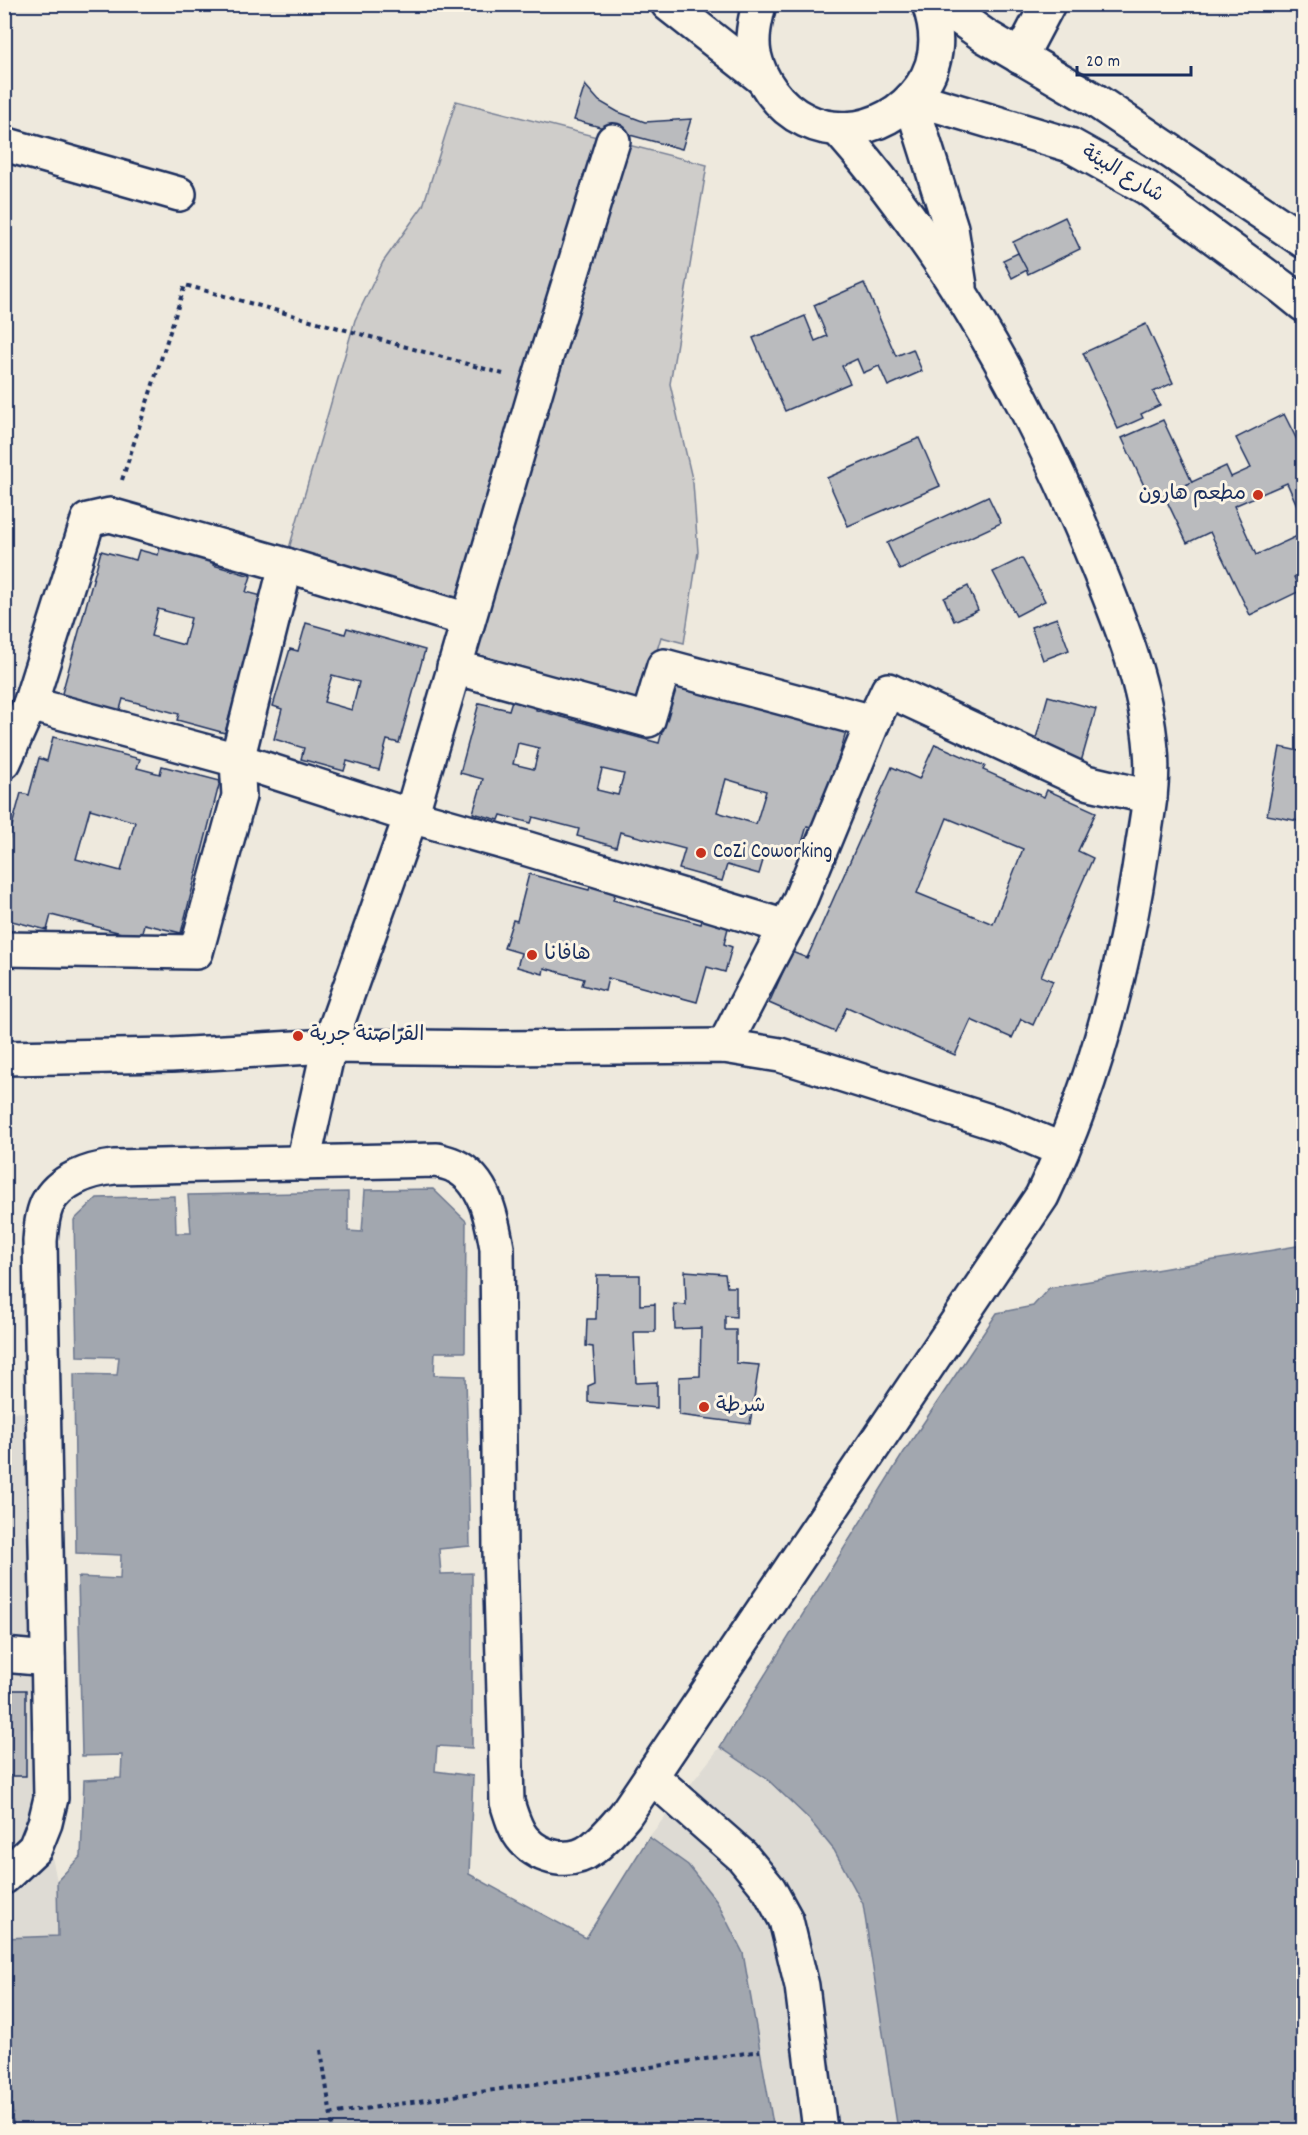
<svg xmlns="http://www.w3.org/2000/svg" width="1308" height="2135" viewBox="0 0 1308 2135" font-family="Dekko,'Playpen Sans Arabic',sans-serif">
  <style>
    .built { fill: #dedbd4 }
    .green { fill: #cfcdca; stroke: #757e94; stroke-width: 1.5 }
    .water { fill: #a2a7af; stroke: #6c778f; stroke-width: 1.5 }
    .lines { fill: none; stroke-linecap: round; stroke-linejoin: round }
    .ferry { stroke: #445376; stroke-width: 1.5; stroke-dasharray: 8 6; stroke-linecap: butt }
    .building { fill: #babbbe; stroke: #1b2f5e; stroke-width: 1.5; fill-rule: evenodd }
    .minor-casing { stroke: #1b2f5e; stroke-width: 38 }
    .major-casing { stroke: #1b2f5e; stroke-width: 38 }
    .path { stroke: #1b2f5e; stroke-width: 4; stroke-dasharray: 4.5 4.5; stroke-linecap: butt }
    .minor { stroke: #fcf5e5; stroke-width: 33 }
    .major { stroke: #fcf5e5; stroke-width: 33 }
    .poi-dot { fill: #c8321e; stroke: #fcf5e5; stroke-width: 2 }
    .labels { text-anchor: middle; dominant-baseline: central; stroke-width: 6; stroke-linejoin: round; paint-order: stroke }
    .street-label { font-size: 21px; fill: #1b2f5e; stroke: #fcf5e5 }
    .poi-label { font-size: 21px; fill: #1b2f5e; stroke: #fcf5e5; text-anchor: start }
  </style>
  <rect width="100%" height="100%" fill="#eee9dd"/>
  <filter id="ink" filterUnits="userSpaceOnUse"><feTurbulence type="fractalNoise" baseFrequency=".0167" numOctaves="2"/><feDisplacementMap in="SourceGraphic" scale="12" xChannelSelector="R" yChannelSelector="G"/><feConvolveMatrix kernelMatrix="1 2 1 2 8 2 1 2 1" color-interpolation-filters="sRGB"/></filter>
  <g filter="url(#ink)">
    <g class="built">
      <polygon points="5,1412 43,1413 45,1823 57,1881 58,1937 5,1938"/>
      <polygon points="720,1747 767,1779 808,1818 834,1850 863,1904 898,2130 774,2130 743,1953 717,1902 688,1865 649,1837"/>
    </g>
    <polygon class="green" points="456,101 707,165 670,384 693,483 698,552 684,643 661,637 640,707 466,657 480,603 288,552 355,320 383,262 423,206"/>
    <g class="water">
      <polygon points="433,1189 466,1221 465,1352 435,1352 434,1375 466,1376 470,1546 439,1549 441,1574 472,1573 472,1748 437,1746 435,1771 473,1776 469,1874 586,1938 649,1837 688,1865 717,1902 743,1953 774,2130 5,2130 5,1938 58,1936 57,1881 81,1856 84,1780 121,1778 122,1755 82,1756 78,1577 120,1579 121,1555 76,1553 74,1374 117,1375 119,1357 77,1356 74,1220 97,1198 175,1196 176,1233 191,1233 188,1195 348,1192 348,1231 362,1232 365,1190"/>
      <polygon points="1303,1245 1303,2130 898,2130 863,1904 834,1850 808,1818 767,1779 720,1747 904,1452 997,1313 1033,1306 1049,1288"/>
    </g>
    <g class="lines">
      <polyline class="ferry" points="4,2009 14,2130"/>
    </g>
    <g class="building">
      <polygon points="585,85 599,101 618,112 645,122 691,119 682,149 574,120"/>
      <polygon points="1065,217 1080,249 1028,274 1013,242"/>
      <polygon points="1018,253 1027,270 1012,278 1003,260"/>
      <polygon points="864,283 896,356 913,349 922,371 888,386 879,366 863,373 857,359 842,366 850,383 785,411 753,338 805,316 815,341 827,336 814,305"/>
      <polygon points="1146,324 1173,383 1153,392 1160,405 1141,414 1143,418 1118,429 1083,353"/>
      <polygon points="1284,414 1304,454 1304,521 1287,483 1234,506 1256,555 1304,533 1304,572 1294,577 1300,591 1250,615 1210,532 1187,543 1164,495 1226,466 1231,477 1251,468 1236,438"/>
      <polygon points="1163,420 1192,482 1151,501 1122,438"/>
      <polygon points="919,438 940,486 848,526 827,478"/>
      <polygon points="988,496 1001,523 900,570 887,543"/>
      <path d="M 160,547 L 214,561 L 213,565 L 251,576 L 246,592 L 262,596 L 225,733 L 177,720 L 179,714 L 123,699 L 119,713 L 61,697 L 101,551 L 136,560 L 139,550 L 158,555 ZM 158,609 L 191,618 L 184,645 L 151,636 Z"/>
      <polygon points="1022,558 1045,601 1016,616 993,572"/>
      <polygon points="968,586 978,610 954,621 944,598"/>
      <polygon points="1057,618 1069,650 1043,660 1031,627"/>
      <path d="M 306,623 L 345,634 L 347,628 L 425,650 L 399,743 L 387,740 L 379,770 L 347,761 L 344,771 L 301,759 L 304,748 L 274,739 L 282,709 L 273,706 L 290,649 L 298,651 ZM 332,675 L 359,682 L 352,710 L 324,702 Z"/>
      <path d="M 675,685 L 846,732 L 819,829 L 807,826 L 798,856 L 767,847 L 759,874 L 727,865 L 722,881 L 679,869 L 685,849 L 620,832 L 616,847 L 577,836 L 579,829 L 533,817 L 531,823 L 501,815 L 499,820 L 473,813 L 483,779 L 460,773 L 479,703 L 509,710 L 513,697 L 537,703 L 536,710 L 659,743 ZM 518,743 L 539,748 L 534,769 L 513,764 ZM 602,769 L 624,774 L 618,795 L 597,790 ZM 726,779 L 766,791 L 756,824 L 717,812 Z"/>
      <polygon points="1048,696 1096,709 1081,762 1033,749"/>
      <path d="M 53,737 L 140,759 L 137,768 L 160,774 L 162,766 L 220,781 L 181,933 L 144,924 L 141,938 L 51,915 L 47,930 L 4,919 L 4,855 L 21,793 L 29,795 L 39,758 L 47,761 ZM 90,809 L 135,822 L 121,871 L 76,859 Z"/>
      <path d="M 935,744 L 985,766 L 983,770 L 1044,797 L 1047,790 L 1096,812 L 1078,851 L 1093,858 L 1041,976 L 1053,981 L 1033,1025 L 1021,1019 L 1012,1038 L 971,1020 L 955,1055 L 847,1007 L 835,1032 L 769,1003 L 792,952 L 807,958 L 892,767 L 919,779 ZM 947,818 L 1023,849 L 993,924 L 917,893 Z"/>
      <polygon points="1280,747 1304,752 1304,822 1267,815"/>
      <polygon points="529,874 589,890 591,884 616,890 613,900 701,924 703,917 729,924 724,944 732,947 725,972 707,967 697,1002 608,978 605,991 582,985 584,979 544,968 543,974 517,967 521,953 504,948 513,920 517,921"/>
      <polygon points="685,1271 725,1274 727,1287 736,1287 736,1317 725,1316 725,1330 736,1330 736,1363 759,1365 750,1424 679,1415 679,1377 700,1376 701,1328 675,1329 674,1304 686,1305"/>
      <polygon points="597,1275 640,1275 640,1305 655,1304 655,1332 634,1332 636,1383 657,1382 657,1408 588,1402 588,1386 595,1383 593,1347 586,1346 587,1319 596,1319"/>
      <polygon points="4,1476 6,1476 7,1531 4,1531"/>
      <polygon points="4,1551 8,1551 9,1607 4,1607"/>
      <rect x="4" y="1690" width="22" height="86"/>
    </g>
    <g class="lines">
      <defs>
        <g id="minor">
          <polyline points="1020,57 1048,4"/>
          <polyline points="911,101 951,228 960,286"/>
          <polyline points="4,144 179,194"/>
          <polyline points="454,667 648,720 664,666 873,722"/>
          <polyline points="30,704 237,760 411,816 528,849 786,927"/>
          <polyline points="4,762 30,704 88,520 110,515 286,565 468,620"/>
          <polyline points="4,949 196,952 239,796 237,760 286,565"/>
          <polyline points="724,1046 799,902 873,722 888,690 1086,782 1150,797"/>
          <polyline points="4,1058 171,1055 329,1046 498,1048 724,1046 780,1055 1005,1126 1062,1150"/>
          <polyline points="303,1163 329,1046 411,816 538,383 613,141"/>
          <polyline points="4,1655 48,1659"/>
          <polyline points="651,1776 742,1856 769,1889 786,1920 802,1986 820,2130"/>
          <path d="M 4,1877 L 35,1848 L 45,1823 L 51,1798 L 40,1241 C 41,1229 42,1215 47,1204 C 59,1180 89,1170 114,1167 L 437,1160 C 443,1162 450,1163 455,1166 C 485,1180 492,1219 497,1248 L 500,1551 L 507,1802 C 511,1815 515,1830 524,1840 C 541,1859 571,1865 592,1849 C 604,1840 615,1827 625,1815 L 1042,1196 C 1094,1087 1126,962 1143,843 C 1148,812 1154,780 1151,750 C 1146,685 1121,624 1097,565 C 1034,408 951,256 838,129"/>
        </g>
        <g id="major">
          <polyline points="668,4 762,78"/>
          <path d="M 759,4 C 755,21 751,37 754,54 C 757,68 763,80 771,91 C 810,145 884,139 921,87 C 939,62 939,32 929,4"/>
          <polyline points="940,4 985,36 1096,101 1304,241"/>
          <polyline points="913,98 1070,145 1147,188 1283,288 1304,305"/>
        </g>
      </defs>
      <use href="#minor" class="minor-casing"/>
      <use href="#major" class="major-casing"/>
      <g class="path">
        <polyline points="122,480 185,285 503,374"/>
        <polyline points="321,2050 333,2130"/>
        <polyline points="330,2114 760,2051"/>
      </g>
      <use href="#minor" class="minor"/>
      <use href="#major" class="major"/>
    </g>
  </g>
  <g class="poi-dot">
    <circle cx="1258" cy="495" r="6"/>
    <circle cx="701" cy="853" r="6"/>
    <circle cx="532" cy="955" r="6"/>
    <circle cx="298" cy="1036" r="6"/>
    <circle cx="704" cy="1407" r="6"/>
  </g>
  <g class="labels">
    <g class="street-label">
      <text transform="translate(1122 175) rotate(31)">شارع البيئة</text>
    </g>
    <g class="poi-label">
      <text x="1246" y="495" text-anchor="end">مطعم هارون</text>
      <text x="713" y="853">CoZi Coworking</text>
      <text x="544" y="955">هافانا</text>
      <text x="310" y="1036">القراصنة جربة</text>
      <text x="716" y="1407">شرطة</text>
    </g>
  </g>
  <rect width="1308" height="2135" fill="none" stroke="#fcf5e5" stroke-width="24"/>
  <rect x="12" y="12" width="1284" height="2111" fill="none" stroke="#1b2f5e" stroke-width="2" filter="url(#ink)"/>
  <path d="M1077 66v9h114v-9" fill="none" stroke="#1b2f5e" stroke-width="3"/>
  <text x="1086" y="66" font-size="18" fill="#1b2f5e" stroke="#fcf5e5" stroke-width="4.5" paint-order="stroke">20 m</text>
</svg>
